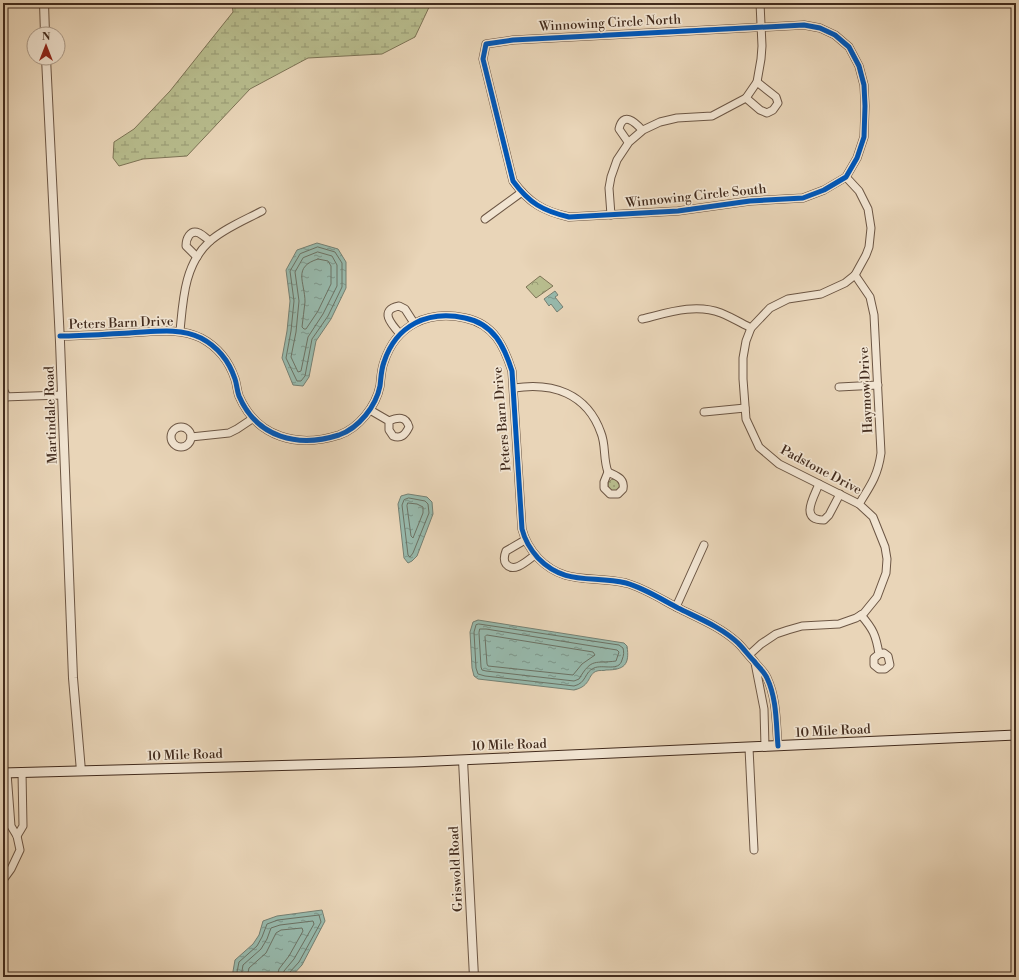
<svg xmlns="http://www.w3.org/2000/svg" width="1019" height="980" viewBox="0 0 1019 980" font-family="'Libre Bodoni',serif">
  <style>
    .grass { fill: url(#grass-dots); stroke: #7d7456 }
    .wetland { fill: url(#wetland-marsh); stroke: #7d7456 }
    .park { fill: url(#park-crowns); stroke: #7d7456 }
    .water { fill: url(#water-ripples); stroke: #758073 }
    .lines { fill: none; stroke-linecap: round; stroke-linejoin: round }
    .shore { stroke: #6c7264; stroke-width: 1 }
    .minor-casing { stroke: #6c5644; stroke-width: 9 }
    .tertiary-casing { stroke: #6c5644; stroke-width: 10 }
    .secondary-casing { stroke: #422b1d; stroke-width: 11 }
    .minor { stroke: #f1e4d1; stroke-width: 7 }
    .tertiary { stroke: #f1e4d1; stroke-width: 8 }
    .secondary { stroke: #f1e4d1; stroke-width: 9 }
    .cycleway-casing { stroke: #f1e4d1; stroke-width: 8 }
    .cycleway { stroke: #0057b8; stroke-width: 5 }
    .labels { text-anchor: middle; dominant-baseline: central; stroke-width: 3.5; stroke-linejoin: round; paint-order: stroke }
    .street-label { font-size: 13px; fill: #422b1d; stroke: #f1e4d1 }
  </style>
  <defs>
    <pattern id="grass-dots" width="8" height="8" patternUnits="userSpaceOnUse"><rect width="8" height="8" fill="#b8bd8e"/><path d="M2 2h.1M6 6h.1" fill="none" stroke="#979a73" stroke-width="1.8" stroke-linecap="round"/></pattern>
    <pattern id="wetland-marsh" width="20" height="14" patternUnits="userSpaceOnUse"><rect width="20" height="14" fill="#b8bd8e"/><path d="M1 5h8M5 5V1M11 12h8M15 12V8" fill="none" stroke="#979a73"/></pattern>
    <pattern id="park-crowns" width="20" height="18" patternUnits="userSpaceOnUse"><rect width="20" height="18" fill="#b8bd8e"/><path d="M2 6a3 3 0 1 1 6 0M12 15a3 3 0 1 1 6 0" fill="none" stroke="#979a73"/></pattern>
    <pattern id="water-ripples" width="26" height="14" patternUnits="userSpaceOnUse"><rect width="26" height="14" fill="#97b9ac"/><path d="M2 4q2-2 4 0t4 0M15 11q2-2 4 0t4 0" fill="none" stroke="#7d978b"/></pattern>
  </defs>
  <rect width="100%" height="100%" fill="#e9d5b8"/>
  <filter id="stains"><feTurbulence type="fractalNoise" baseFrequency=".005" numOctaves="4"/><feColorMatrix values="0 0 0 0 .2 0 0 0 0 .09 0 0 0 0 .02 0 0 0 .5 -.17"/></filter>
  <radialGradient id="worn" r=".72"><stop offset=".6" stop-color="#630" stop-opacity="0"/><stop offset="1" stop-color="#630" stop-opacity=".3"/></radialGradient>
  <circle class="grass" cx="614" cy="485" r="6"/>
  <polygon class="wetland" points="232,3 431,3 415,37 382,54 308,58 250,89 187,156 143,159 119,166 113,158 114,142 134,129 170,91 233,12"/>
  <polygon class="park" points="540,276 553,286 536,298 526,287"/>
  <g class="water">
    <polygon points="317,243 338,249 346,262 346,288 331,319 316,341 309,377 303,386 293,385 282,358 287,331 290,301 286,270 297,250"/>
    <polygon points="555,291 558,295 555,297 563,307 557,312 551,304 549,306 544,299"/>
    <polygon points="408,494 427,497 432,502 433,514 417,556 412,561 408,563 404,558 398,504 401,496"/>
    <path d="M 478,620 L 624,643 L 627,646 C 630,665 624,670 606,670 C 604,671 599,670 597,671 C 587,674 592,686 574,690 L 478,679 L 474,676 L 472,668 L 470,632 L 473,622 Z"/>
    <polygon points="322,910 325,921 302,965 291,977 232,977 235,960 253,944 259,935 263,921 277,916"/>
  </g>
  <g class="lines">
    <g class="shore">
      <polygon points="318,247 335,252 342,263 342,287 328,316 312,339 305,376 301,381 297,381 286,358 291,331 294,301 290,271 300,254"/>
      <polygon points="318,252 332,256 337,265 337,286 323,314 308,337 301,371 298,372 291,357 296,332 299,301 295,272 303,258"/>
      <path d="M 318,259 L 328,261 L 331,266 L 331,284 L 318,311 L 306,329 L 304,329 L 302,327 C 303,319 304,310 305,302 C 305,282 292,267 318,259 Z"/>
      <polygon points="409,498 425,501 428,504 429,513 413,553 410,557 408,555 402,505 404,500"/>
      <polygon points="408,503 417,504 423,507 423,513 413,538 411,536 407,506"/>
      <path d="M 479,624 L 619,645 L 623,648 C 624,652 624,655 622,660 C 619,672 603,664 594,668 C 584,672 587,683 574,686 L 485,676 L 478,674 L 476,668 L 474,632 L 476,625 Z"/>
      <path d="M 480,629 L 486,629 L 617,650 L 619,652 L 616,661 C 595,664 592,657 579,679 L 574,681 L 486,671 L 482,670 L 481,667 L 479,633 Z"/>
      <polygon points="487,635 593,652 595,655 582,664 573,675 488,666 487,664 485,637"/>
      <polyline points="236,977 239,962 257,946 262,937 267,924 278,920 319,915 321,922 299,962 289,973 288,977"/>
      <polyline points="241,977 243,965 261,949 267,939 271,928 280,925 313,921 314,924 294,959 284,971 283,977"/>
      <polyline points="247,977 249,968 266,953 276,933 281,930 302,928 303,931 289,956 279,969 277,977"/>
    </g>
    <defs>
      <g id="minor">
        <path d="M 804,25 L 820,28 L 835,35 L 849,47 L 859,66 L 864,85 L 865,106 L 864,137 L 857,158 L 846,177 L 824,190 L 803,198 L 750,201 L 678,211 L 569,217 C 543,211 529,203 513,181 L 483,59 L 486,44 L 513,40 Z"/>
        <polyline points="746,98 760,110 767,113 773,110 778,103 776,97 757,82"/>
        <path d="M 628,142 L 619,129 C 623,111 635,122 642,130"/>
        <polyline points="611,215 609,188 611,177 617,160 629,142 643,130 660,122 677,118 712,116 746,98 757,82 761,59 762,46 760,3"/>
        <polyline points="485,219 522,192"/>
        <path d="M 197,257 L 186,246 C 186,239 190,229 199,233 C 203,235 207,239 210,241"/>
        <path d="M 855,275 L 870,297 L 874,315 L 881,453 C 878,475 871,485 859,504"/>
        <path d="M 642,319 C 667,313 695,303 721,313 C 731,317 741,323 751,328"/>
        <path d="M 180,331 C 183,301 184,265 209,242 C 223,229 245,220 262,211"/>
        <path d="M 400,334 C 392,325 378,310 399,306 L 405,309 L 414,323"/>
        <path d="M 60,336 C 83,336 106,334 129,333 C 153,332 179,327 201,338 C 218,347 229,361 235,379 C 237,385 237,391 239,396 C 257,438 298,448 339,435 C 359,428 376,406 380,386 C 381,378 381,370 384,362 C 396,325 428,310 465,318 C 494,324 504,346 512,371 L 522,529 C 525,541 530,549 538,558 C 565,586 592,575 626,583 C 644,588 661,599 678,608 C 698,618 721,627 738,643 C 744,649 748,655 754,661 C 758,667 764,671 767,678 C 777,699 776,724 778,746"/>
        <polyline points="839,387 878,385"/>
        <path d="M 514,388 C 552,382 587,393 601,433 C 606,445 603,459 608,472"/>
        <polyline points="3,389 7,397"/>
        <polyline points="3,397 62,395"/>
        <path d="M 370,410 L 389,421 C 398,417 406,416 409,427 C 405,435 401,439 393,436 L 389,430 L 389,421"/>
        <polyline points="704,412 745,408"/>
        <circle cx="181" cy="437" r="10"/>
        <polyline points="191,437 229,433 237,429 252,419"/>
        <path d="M 608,472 C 616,476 625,478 623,489 L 618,494 L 610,494 L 604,488 L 604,482 Z"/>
        <path d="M 819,484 C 814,497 799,520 824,520 L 829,515 L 840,494"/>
        <path d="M 525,540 L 506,551 C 504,556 503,560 506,564 C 514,574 528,560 535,555"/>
        <polyline points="676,607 704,545"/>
        <path d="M 861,615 C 873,629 876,635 879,654 L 874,658 L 874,665 L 879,669 L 885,669 L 890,665 L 888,656 L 884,653 L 879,654"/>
        <polyline points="749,655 761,644 776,634 788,630 802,626 839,624 856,618 864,613 877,597 886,573 887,559 885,547 873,517 859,504 779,464 759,447 746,419 743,379 743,358 746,341 751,328 770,308 788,299 821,294 845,283 855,275 866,255 869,247 871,228 868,209 859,191 846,177"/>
        <polyline points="755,663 764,709 765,747"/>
        <polyline points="749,748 754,850"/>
        <polyline points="17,836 23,826 22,772"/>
        <polyline points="3,880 11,869 20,850 17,836 11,826 7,773"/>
      </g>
      <g id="tertiary">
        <polyline points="44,3 45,34"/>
        <polyline points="46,58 60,342 73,678 81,771"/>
        <polyline points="463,760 474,977"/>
      </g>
      <polyline id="secondary" points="3,773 413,762 1016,735"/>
    </defs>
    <use href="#minor" class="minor-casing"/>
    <use href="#tertiary" class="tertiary-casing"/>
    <use href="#secondary" class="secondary-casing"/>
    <use href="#minor" class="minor"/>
    <use href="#tertiary" class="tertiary"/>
    <use href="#secondary" class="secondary"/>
    <defs>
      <g id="cycleway">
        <path d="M 804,25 L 820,28 L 835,35 L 849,47 L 859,66 L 864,85 L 865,106 L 864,137 L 857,158 L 846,177 L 824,190 L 803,198 L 750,201 L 678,211 L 569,217 C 543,211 529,203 513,181 L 483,59 L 486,44 L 513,40 Z"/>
        <path d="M 60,336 C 83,336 106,334 129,333 C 153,332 179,327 201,338 C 218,347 229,361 235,379 C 237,385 237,391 239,396 C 257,438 298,448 339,435 C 359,428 376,406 380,386 C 381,378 381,370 384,362 C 396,325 428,310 465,318 C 494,324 504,346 512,371 L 522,529 C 525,541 530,549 538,558 C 565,586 592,575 626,583 C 644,588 661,599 678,608 C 698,618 721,627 738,643 C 744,649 748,655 754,661 C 758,667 764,671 767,678 C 777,699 776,724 778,746"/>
      </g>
    </defs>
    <use href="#cycleway" class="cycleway-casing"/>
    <use href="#cycleway" class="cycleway"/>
  </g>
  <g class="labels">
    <g class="street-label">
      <text transform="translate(610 23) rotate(-3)">Winnowing Circle North</text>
      <text transform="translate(696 196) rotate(-6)">Winnowing Circle South</text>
      <text transform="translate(121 323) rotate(-2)">Peters Barn Drive</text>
      <text transform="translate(866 390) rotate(-93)">Haymow Drive</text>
      <text transform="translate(51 415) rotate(-92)">Martindale Road</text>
      <text transform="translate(502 419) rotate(-95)">Peters Barn Drive</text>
      <text transform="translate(821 470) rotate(28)">Padstone Drive</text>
      <text transform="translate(833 731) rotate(-3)">10 Mile Road</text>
      <text transform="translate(509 745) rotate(-2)">10 Mile Road</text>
      <text transform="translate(185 755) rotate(-2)">10 Mile Road</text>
      <text transform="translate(456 869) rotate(-93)">Griswold Road</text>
    </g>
  </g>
  <rect width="1019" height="980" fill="none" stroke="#e9d5b8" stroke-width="16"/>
  <rect x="4" y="4" width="1011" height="972" fill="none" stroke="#422b1d" stroke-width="2"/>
  <rect x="8" y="8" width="1003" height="964" fill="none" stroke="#422b1d"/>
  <g transform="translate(46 46)"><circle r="19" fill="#f1e4d1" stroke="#ab9a89"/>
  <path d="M0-3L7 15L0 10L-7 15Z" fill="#8f2418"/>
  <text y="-6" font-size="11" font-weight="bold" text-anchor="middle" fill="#422b1d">N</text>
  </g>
  <rect width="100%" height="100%" filter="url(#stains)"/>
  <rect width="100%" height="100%" fill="url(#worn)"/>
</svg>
